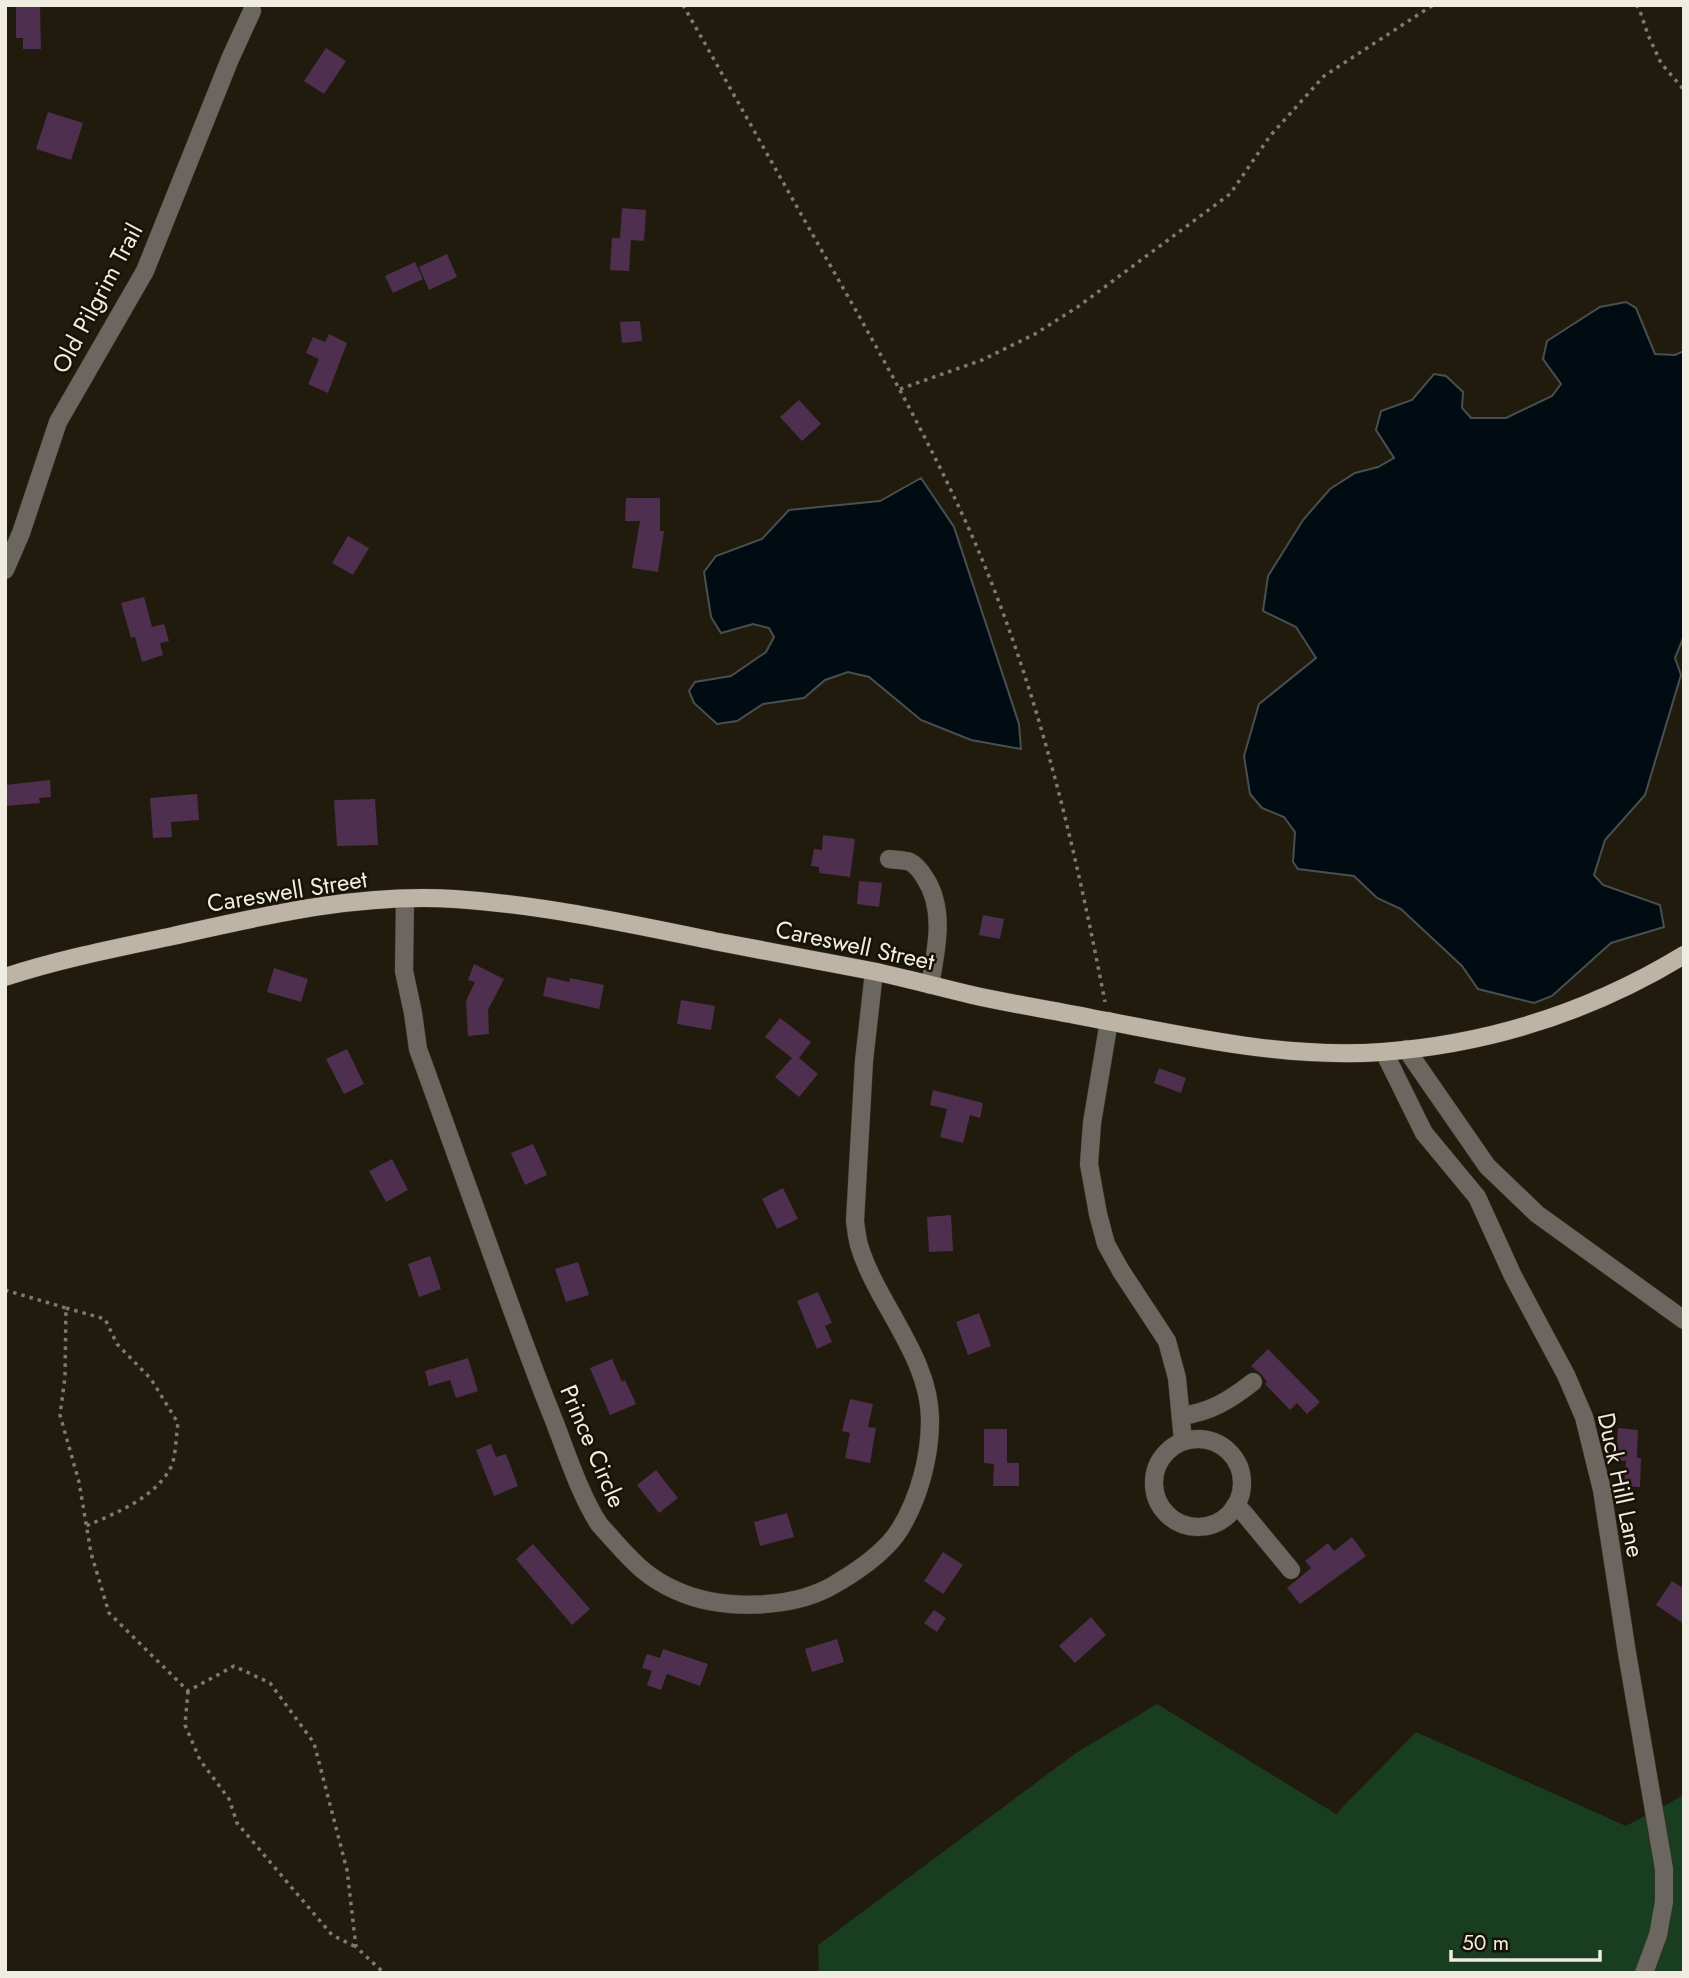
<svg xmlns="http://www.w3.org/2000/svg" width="1689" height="1978" viewBox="0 0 1689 1978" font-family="Jost,sans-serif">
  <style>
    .green { fill: #193d1f }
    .water { fill: #000c12; stroke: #484f50; stroke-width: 2 }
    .building { fill: #4e2f4f }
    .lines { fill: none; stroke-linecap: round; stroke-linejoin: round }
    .minor-casing { stroke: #3e382b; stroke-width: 19 }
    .major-casing { stroke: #3e382b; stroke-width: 19 }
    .path { stroke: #7e7a6d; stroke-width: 3.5; stroke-dasharray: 3.5 5; stroke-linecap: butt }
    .minor { stroke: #6b6760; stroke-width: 18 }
    .major { stroke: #bdb4a5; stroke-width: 18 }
    .labels { text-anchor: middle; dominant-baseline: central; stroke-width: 5; stroke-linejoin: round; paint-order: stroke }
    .street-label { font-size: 24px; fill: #efece2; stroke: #181205 }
  </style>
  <rect width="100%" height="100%" fill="#211b0d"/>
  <polygon class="green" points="1157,1704 1336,1814 1416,1732 1626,1826 1684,1795 1684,1973 819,1973 818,1945 1076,1753"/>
  <g class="water">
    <polygon points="1626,302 1636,308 1655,354 1675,355 1684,351 1684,636 1675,658 1681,675 1645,795 1605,840 1594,875 1603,885 1660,905 1664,927 1611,943 1552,996 1534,1003 1478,989 1462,966 1401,909 1377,898 1354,876 1298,869 1293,862 1295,832 1284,817 1262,808 1250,794 1244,756 1259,704 1316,658 1296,627 1263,611 1268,576 1303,520 1330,489 1355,473 1378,467 1394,458 1376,430 1381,411 1412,400 1434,374 1446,376 1463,392 1462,408 1471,418 1506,418 1552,396 1561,384 1543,359 1547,341 1600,307"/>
    <polygon points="921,478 954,527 1019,724 1021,749 971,740 921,720 869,677 848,672 825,680 804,698 763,704 737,721 717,724 694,703 689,691 695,682 731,676 766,652 774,637 769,628 753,624 721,633 711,617 704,572 716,556 762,539 789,510 880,501"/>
  </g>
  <g class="building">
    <polygon points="16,5 40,5 41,49 23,49 23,38 16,38"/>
    <polygon points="326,48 346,61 324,94 304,81"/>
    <polygon points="48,112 83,123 71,160 36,149"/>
    <polygon points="622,208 646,210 644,241 631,240 629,271 610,270 612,238 620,238"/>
    <polygon points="447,254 457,277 429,290 419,267"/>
    <polygon points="415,262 423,279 393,293 385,276"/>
    <polygon points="640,321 642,341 622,343 620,322"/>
    <polygon points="329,334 347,343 328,393 308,384 319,359 306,353 313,337 325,342"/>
    <polygon points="799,400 821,424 802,441 780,417"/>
    <polygon points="626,498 660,498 660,531 664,531 658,572 632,568 640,521 625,521"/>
    <polygon points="348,536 369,548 353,575 332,563"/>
    <polygon points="144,597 152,627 164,624 169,641 160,643 163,655 142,662 135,637 131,638 121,603"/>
    <polygon points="50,780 51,797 39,798 40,803 6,806 5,785"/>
    <polygon points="197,794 199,820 171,822 172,837 153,838 150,798"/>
    <polygon points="375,799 378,845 337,846 334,800"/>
    <polygon points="823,835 855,839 850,877 819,873 819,867 811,866 814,849 822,850"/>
    <polygon points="859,881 882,883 879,907 857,904"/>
    <polygon points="983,915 1004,919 1000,939 979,935"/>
    <polygon points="474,964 504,979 488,1010 489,1034 468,1036 466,1001 475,982 468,980"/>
    <polygon points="274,968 308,979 301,1002 267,992"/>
    <polygon points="547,977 569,982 570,978 604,985 599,1009 543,996"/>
    <polygon points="681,1000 715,1006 711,1030 677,1024"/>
    <polygon points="780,1018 811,1042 799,1058 818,1074 799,1097 775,1077 792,1058 765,1037"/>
    <polygon points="347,1049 364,1084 344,1094 326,1059"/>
    <polygon points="1159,1068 1186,1078 1181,1093 1154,1083"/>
    <polygon points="933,1090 983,1103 980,1118 970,1115 963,1143 940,1137 947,1109 930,1105"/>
    <polygon points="533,1144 547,1175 525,1185 511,1153"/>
    <polygon points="392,1159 408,1190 386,1202 369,1171"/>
    <polygon points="783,1188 798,1219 777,1229 762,1199"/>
    <polygon points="951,1215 953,1251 929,1252 927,1217"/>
    <polygon points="430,1256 441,1289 419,1297 408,1264"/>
    <polygon points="578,1262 589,1295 566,1302 555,1269"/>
    <polygon points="818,1292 832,1323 825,1326 832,1342 817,1349 797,1301"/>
    <polygon points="979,1313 991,1346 968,1355 956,1322"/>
    <polygon points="1268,1349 1320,1402 1307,1414 1297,1403 1290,1410 1265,1384 1267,1382 1262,1375 1251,1366"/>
    <polygon points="468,1358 478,1391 456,1398 450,1380 429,1386 425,1371"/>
    <polygon points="612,1359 622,1382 625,1380 636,1404 610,1415 590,1368"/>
    <polygon points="850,1399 873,1404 868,1427 876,1428 870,1463 845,1458 850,1433 842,1431"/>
    <polygon points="1618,1428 1638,1430 1637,1458 1641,1458 1640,1487 1624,1486 1626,1461 1616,1460"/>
    <polygon points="984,1429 1007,1429 1007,1463 1019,1463 1019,1486 993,1486 994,1464 984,1463"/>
    <polygon points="491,1444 496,1457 506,1454 518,1486 494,1496 476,1450"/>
    <polygon points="656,1470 678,1498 659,1513 637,1485"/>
    <polygon points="787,1513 794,1537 760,1546 754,1522"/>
    <polygon points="1352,1537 1366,1556 1300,1604 1287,1588 1311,1568 1305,1561 1328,1543 1334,1551"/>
    <polygon points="533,1544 590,1609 572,1625 516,1559"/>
    <polygon points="943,1552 963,1565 943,1594 924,1581"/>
    <polygon points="1672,1581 1684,1589 1684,1624 1656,1605"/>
    <polygon points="934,1610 946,1618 937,1632 924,1623"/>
    <polygon points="1091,1617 1106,1635 1075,1663 1059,1646"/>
    <polygon points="837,1639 844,1662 812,1672 805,1649"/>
    <polygon points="663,1649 708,1664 700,1686 667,1674 661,1690 647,1685 652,1671 642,1668 647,1654 660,1658"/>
  </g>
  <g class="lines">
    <defs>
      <g id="minor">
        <polyline points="5,570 21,533 58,422 145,271 230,59 252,11"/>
        <path d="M 889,859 C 895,860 904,860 910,862 C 916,865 922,873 925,878 C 946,910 936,951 930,985"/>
        <path d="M 405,899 L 404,971 L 413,1013 L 418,1049 C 440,1111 463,1173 485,1235 C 505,1291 525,1347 547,1403 C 563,1441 577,1490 599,1524 C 604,1530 610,1536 615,1542 C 634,1563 648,1578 675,1590 C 720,1611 794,1610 837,1583 C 859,1570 886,1552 900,1529 C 919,1498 930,1457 930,1421 C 931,1358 876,1303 859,1245 C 857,1237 856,1229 855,1221 L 864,1061 L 874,972"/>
        <polyline points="1109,1021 1092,1123 1089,1164 1098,1214 1106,1244 1121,1271 1167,1341 1177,1378 1183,1441"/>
        <polyline points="1406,1049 1487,1166 1537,1214 1684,1320"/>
        <polyline points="1384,1052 1424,1133 1477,1197 1513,1276 1566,1375 1584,1417 1602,1490 1627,1653 1664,1869 1664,1902 1658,1935 1644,1973"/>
        <path d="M 1181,1416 C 1211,1412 1230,1400 1253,1382"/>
        <circle cx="1198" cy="1483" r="44"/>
        <polyline points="1235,1506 1243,1512 1291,1570"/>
      </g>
      <path id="major" d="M 5,977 C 60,959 117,948 173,936 C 266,915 359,893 455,899 C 544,905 631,924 719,942 C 770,952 821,961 872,971 C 905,978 939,987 972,995 C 1012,1004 1052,1010 1091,1018 C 1187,1036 1284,1059 1382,1052 C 1489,1044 1592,1011 1684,955"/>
    </defs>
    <use href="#minor" class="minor-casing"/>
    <use href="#major" class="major-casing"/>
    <g class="path">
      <path d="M 683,5 C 731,89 778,174 826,258 C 877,347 927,436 969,529 C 1036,680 1074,841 1105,1002"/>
      <polyline points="1636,5 1639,8 1648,35 1661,63 1684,90"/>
      <polyline points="900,389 982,360 1035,334 1079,306 1230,194 1270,136 1324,76 1433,5"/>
      <polyline points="5,1290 66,1308 65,1377 60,1415 79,1482 91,1553 109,1613 188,1691 234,1666 270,1683 314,1743 347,1870 356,1947 384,1973"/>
      <path d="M 66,1308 L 105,1319 L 117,1344 L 151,1379 L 178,1423 C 176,1435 176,1457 171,1467 C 155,1498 116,1513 86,1526"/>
      <polyline points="188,1691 185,1725 200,1760 229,1799 237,1823 332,1935 356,1947"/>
    </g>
    <use href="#minor" class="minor"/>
    <use href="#major" class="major"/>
  </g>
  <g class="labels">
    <g class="street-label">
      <text transform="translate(97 298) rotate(-62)">Old Pilgrim Trail</text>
      <text transform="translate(287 891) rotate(-9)">Careswell Street</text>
      <text transform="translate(855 945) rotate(12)">Careswell Street</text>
      <text transform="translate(593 1446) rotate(67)">Prince Circle</text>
      <text transform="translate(1621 1485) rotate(78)">Duck Hill Lane</text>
    </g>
  </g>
  <rect width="1689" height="1978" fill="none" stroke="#efece2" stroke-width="14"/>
  <path d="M1451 1950v10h149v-10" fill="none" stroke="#efece2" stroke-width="3.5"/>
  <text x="1462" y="1950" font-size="21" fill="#efece2" stroke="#181205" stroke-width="5" paint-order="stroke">50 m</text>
</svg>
